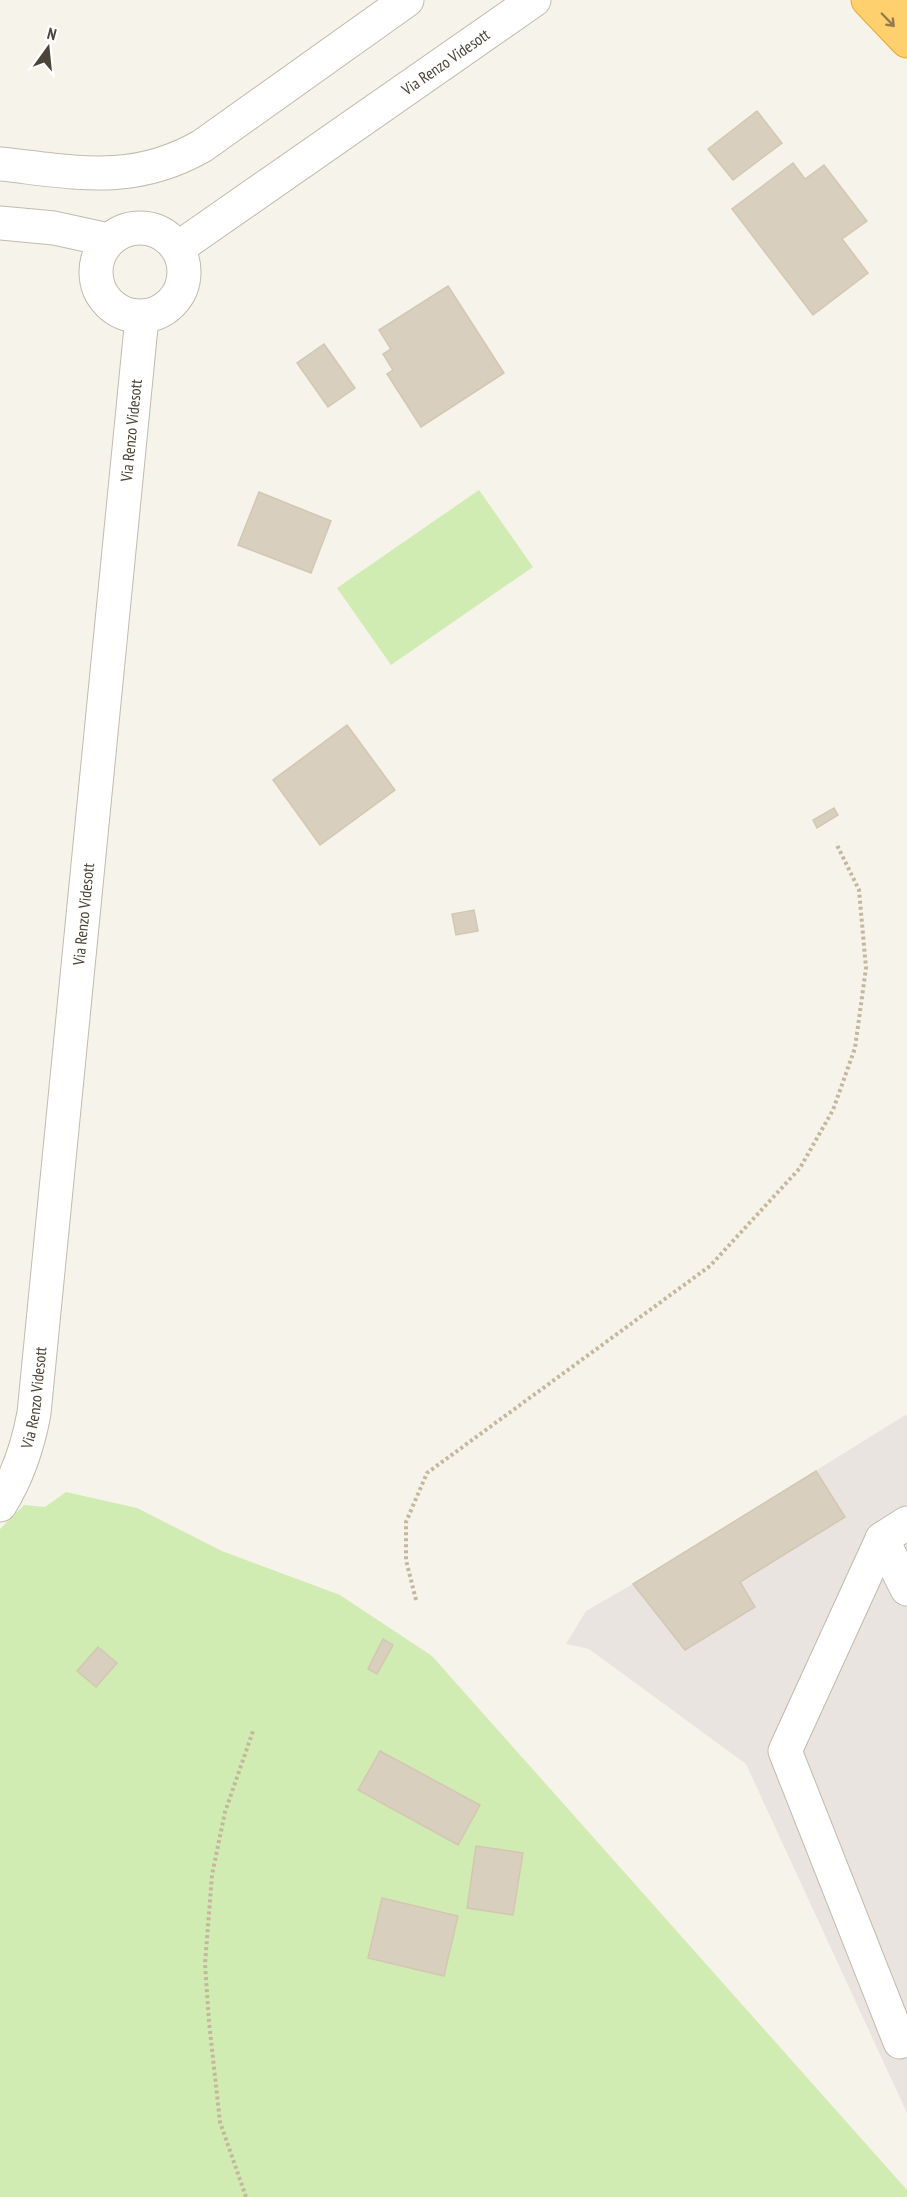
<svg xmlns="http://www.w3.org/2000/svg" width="907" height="2197" viewBox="0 0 907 2197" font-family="'PT Sans Narrow',sans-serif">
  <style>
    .industrial { fill: #e9e4df }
    .green { fill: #d1ecb2 }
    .building { fill: #d8cfbf; stroke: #d4c7b2; stroke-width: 1.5 }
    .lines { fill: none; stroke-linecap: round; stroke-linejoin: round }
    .minor-casing { stroke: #c2bbac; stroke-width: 35 }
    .highway-casing { stroke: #e6a734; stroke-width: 35 }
    .path { stroke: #c5b79d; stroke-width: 4; stroke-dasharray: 3 3; stroke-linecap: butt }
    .minor { stroke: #fff; stroke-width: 33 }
    .highway { stroke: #ffd06d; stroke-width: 33 }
    .oneway { stroke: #937c4d }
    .labels { text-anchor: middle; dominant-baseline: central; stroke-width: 4.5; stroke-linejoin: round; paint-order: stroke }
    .street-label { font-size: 16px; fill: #4b4438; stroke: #fff }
  </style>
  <rect width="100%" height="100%" fill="#f6f3eb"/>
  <polygon class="industrial" points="907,1414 907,2113 746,1764 589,1649 566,1644 586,1611 633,1584"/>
  <g class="green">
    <polygon points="479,490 533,567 391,665 337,588"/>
    <polygon points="66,1492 137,1508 222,1551 340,1595 432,1656 907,2190 907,2197 0,2197 0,1529 24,1505 45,1507"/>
  </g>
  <g class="building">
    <polygon points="757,111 782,143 733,180 708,149"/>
    <polygon points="793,163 805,179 824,165 867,221 842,239 868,273 813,315 732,209"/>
    <polygon points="448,286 504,373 421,427 387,374 393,370 383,354 391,349 379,330"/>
    <polygon points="324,344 355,388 328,407 297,363"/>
    <polygon points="259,492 331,521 311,573 238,545"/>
    <polygon points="347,725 395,790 320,845 273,780"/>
    <polygon points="834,808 838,815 817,828 813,820"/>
    <polygon points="474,910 478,931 456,935 452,914"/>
    <polygon points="816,1471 845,1517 740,1582 755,1607 685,1650 633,1584"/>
    <polygon points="383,1639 393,1645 377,1674 368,1669"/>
    <polygon points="98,1647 117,1663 96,1687 77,1671"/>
    <polygon points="380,1751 480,1805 458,1845 358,1790"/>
    <polygon points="476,1846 523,1853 513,1915 467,1908"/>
    <polygon points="382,1898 458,1916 444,1976 368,1958"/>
  </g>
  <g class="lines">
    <defs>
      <g id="minor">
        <path d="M 0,164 C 75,172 132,186 202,146 L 407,0"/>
        <polyline points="0,223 54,228 109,240"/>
        <circle cx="140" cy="272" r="44"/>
        <path id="s1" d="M 178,248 L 534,0"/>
        <path id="s2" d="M 0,1505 C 18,1476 28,1446 34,1413 L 142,317"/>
        <polyline points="907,1523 882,1539 907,1589"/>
        <polyline points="882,1539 785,1751 900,2042 907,2032"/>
      </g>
      <g id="highway">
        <polyline points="868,0 907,41"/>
        <polyline points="906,0 907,2"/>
      </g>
    </defs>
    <use href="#minor" class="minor-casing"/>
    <use href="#highway" class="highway-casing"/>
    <g class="path">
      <polyline points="416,1600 406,1560 406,1522 427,1473 710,1266 800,1168 833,1110 855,1048 866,968 859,890 836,843"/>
      <polyline points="246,2197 220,2122 209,2022 205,1964 212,1875 225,1812 253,1731"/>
    </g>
    <use href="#minor" class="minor"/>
    <use href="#highway" class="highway"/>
  </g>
  <defs><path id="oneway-shaft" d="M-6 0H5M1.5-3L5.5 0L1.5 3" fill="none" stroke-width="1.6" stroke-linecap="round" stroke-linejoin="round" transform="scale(1.5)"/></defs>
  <use class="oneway" href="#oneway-shaft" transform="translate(888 20) rotate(46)"/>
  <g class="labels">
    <g class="street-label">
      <text stroke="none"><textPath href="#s1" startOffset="326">Via Renzo Videsott</textPath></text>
      <text stroke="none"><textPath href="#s2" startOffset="1086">Via Renzo Videsott</textPath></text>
      <text stroke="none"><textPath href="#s2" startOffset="600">Via Renzo Videsott</textPath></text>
      <text stroke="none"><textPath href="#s2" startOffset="114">Via Renzo Videsott</textPath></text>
    </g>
  </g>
  <g transform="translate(48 48) rotate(15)" stroke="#ffffff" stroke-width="4.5" paint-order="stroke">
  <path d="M0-4.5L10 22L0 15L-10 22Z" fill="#4b4438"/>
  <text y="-9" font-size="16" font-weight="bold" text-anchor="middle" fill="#4b4438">N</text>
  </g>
</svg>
